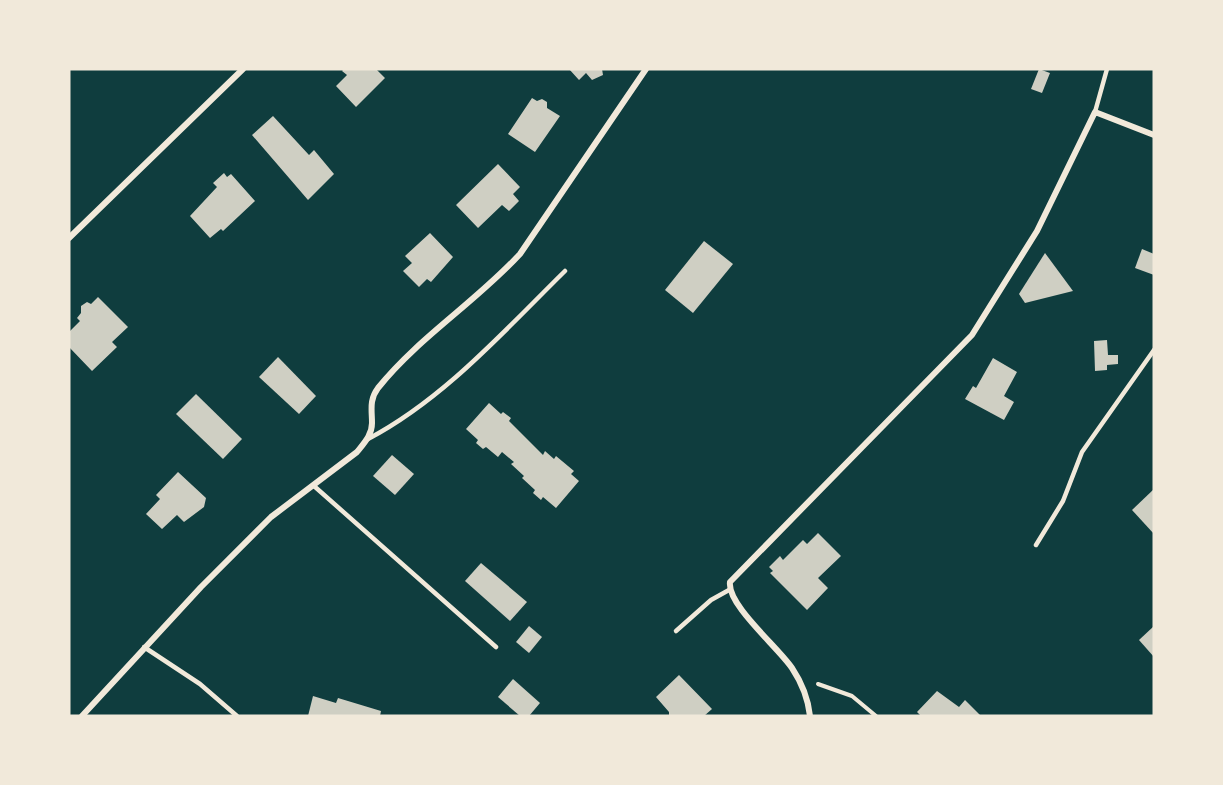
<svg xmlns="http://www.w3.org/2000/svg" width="1223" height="785" viewBox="0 0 1223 785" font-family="Manrope,sans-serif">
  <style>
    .building { fill: #cfcfc3 }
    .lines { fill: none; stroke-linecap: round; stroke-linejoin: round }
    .path { stroke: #f1e9da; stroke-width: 4 }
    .service { stroke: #f1e9da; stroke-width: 4.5 }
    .minor { stroke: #f1e9da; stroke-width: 6 }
  </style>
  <rect width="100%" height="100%" fill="#0f3d3e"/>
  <g class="building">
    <polygon points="344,69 376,69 385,78 356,107 336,86 347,75 342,71"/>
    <polygon points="569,69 602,69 603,75 592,80 586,73 579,80"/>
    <polygon points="1039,69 1050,73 1042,93 1031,89"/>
    <polygon points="532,98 537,101 542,99 547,102 547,108 560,116 535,152 508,134"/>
    <polygon points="273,116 309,155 314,150 334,174 308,200 252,135"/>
    <polygon points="498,164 520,187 513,194 519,201 509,211 502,205 478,228 456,205"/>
    <polygon points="224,173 227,177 231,174 255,201 223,231 221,229 210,238 190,216 217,187 213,183"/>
    <polygon points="430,233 453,257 431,282 427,279 419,287 403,271 412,263 405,256"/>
    <polygon points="704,241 733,264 693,313 665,290"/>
    <polygon points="1142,249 1154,254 1154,275 1135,268"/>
    <polygon points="1045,253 1073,291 1025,303 1019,294"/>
    <polygon points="98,297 128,327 112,342 117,347 92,371 69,347 69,332 80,321 77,318 81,313 81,306 87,302 91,304"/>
    <polygon points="1107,340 1108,355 1118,355 1118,364 1107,365 1107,370 1095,371 1094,341"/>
    <polygon points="278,357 316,396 299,414 259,377"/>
    <polygon points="993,358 1017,372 1004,396 1014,402 1004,420 965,399 973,386 976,388"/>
    <polygon points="196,394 242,439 223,459 176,414"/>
    <polygon points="489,403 501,414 503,412 511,418 509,421 543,455 545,451 554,459 556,456 574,471 571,474 579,481 556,508 543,497 541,500 533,493 535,490 522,478 524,476 511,464 514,462 502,452 498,457 486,447 483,449 476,443 478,440 466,429"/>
    <polygon points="392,455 414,474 395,495 373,476"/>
    <polygon points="178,472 206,498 204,507 184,522 177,515 162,529 146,514 160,499 156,495"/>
    <polygon points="1154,489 1154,534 1132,510"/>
    <polygon points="818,533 841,556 818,578 828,588 807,610 770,573 773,571 769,567 780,556 783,560 803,540 807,544"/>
    <polygon points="481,563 527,602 510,621 465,581"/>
    <polygon points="529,626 542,637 529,653 516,642"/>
    <polygon points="1154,626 1154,657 1139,640"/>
    <polygon points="679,675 712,709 704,716 669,716 669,712 656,697"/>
    <polygon points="513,679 540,703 529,716 520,716 498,697"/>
    <polygon points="937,691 959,707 965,700 981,716 921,716 917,712"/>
    <polygon points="313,696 336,703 338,698 381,711 380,716 308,716"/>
  </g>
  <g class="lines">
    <polyline class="path" points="818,684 852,696 876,716"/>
    <g class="service">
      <polyline points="1095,112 1107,69"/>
      <path d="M 368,439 C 444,399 504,331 565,271"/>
      <polyline points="314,486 496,647"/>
      <polyline points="1036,545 1063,501 1082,452 1154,350"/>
      <polyline points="676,631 711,600 729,590"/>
      <polyline points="144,647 200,684 237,716"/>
    </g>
    <g class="minor">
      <polyline points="69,238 243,69"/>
      <path d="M 82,716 L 201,587 L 271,517 L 357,452 C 364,443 372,435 372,423 C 372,410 369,400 378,388 C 419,337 476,302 520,254 L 646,69"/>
      <path d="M 810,716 C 808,698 802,683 792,668 C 778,647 727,605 730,582 L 972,335 L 1037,231 L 1095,112 L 1154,135"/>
    </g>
  </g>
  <rect width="1223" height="785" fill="none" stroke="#f1e9da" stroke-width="141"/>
</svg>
